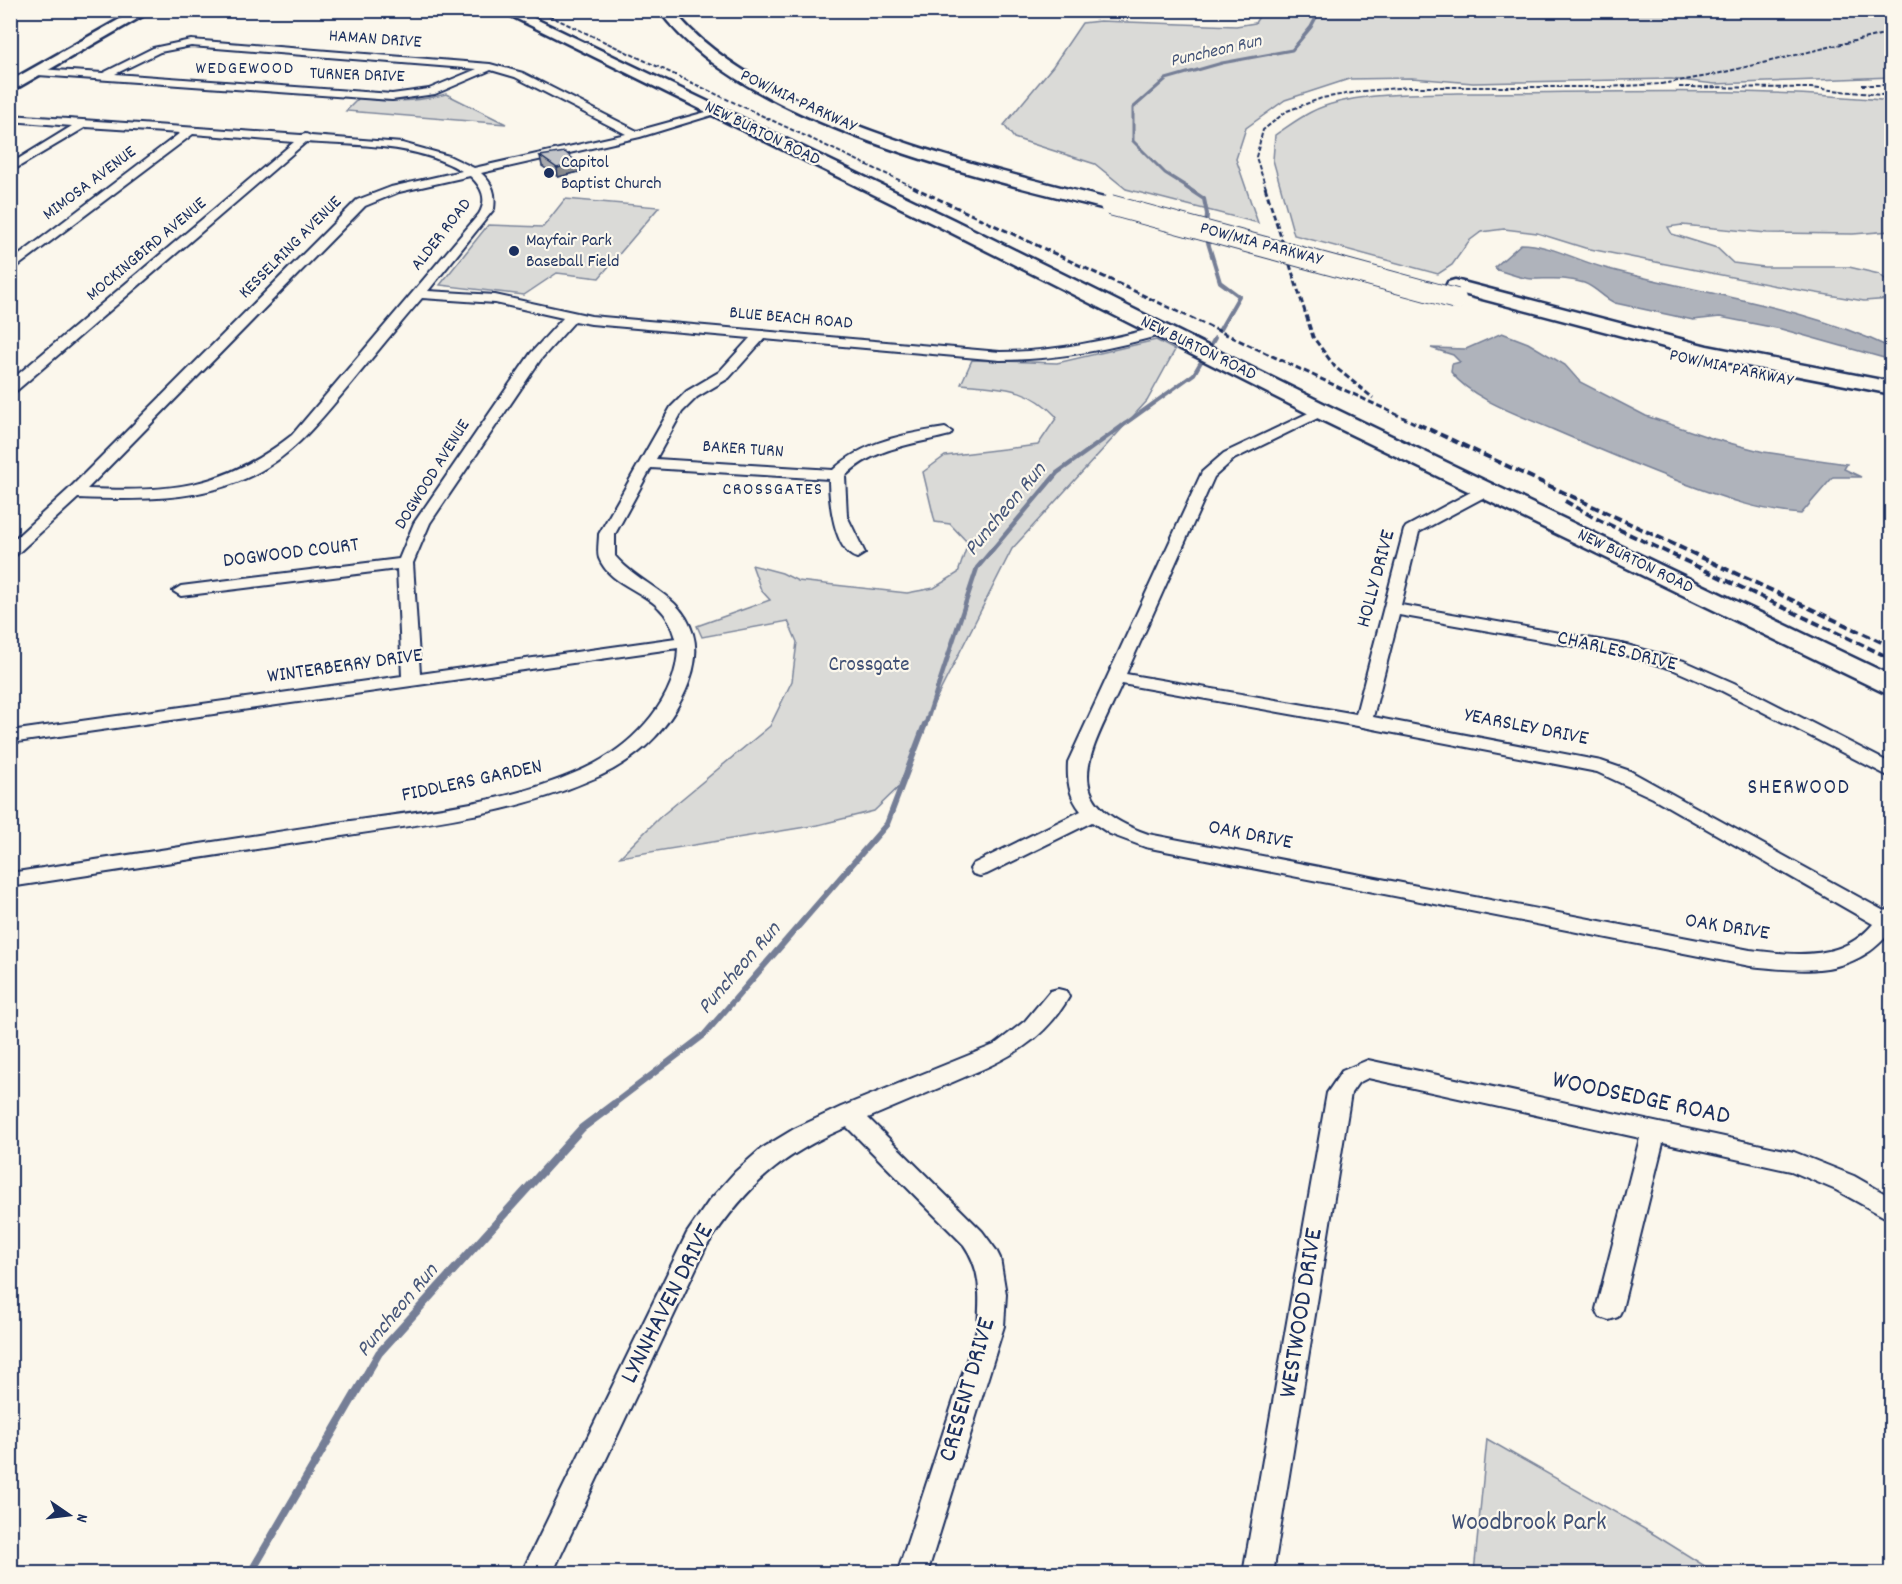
<svg xmlns="http://www.w3.org/2000/svg" width="1902" height="1584" viewBox="0 0 1902 1584" font-family="Dekko,sans-serif">
  <style>
    .green { fill: #dadad7; stroke: #7a849a; stroke-width: 1.5 }
    .water { fill: #afb3bb; stroke: #747e96; stroke-width: 1.5 }
    .lines { fill: none; stroke-linecap: round; stroke-linejoin: round }
    .stream-far4 { stroke: #747e96; stroke-width: 3 }
    .stream-far3 { stroke: #747e96; stroke-width: 4 }
    .stream-far2 { stroke: #747e96; stroke-width: 4.5 }
    .stream-far1 { stroke: #747e96; stroke-width: 6 }
    .stream { stroke: #747e96; stroke-width: 8 }
    .street-casing { stroke: #1b2f5e; stroke-width: 4 }
    .secondary-casing { stroke: #1b2f5e; stroke-width: 5 }
    .street { fill: #fbf7ec; fill-rule: evenodd }
    .secondary { fill: #fbf7ec; fill-rule: evenodd }
    .rail-far2 { stroke: #1b2f5e; stroke-width: 2; stroke-dasharray: 4.5 2; stroke-linecap: butt }
    .rail-far1 { stroke: #1b2f5e; stroke-width: 3; stroke-dasharray: 6 3; stroke-linecap: butt }
    .rail { stroke: #1b2f5e; stroke-width: 4; stroke-dasharray: 8 4; stroke-linecap: butt }
    .secondary-bridge-casing { stroke: #1b2f5e; stroke-width: 22; stroke-linecap: butt }
    .secondary-bridge { stroke: #fbf7ec; stroke-width: 20 }
    .wall { fill: #a8a9ad; stroke: #1b2f5e; stroke-width: 1.5 }
    .shaded-wall { fill: #888a8d; stroke: #1b2f5e; stroke-width: 1.5 }
    .building { fill: #c3c5c9; stroke: #1b2f5e; stroke-width: 1.5 }
    .poi-dot { fill: #1b2f5e; stroke: #fbf7ec; stroke-width: 2 }
    .labels { text-anchor: middle; dominant-baseline: central; stroke-width: 4.5; stroke-linejoin: round; paint-order: stroke }
    .far-street-label { font-size: 18px; fill: #1b2f5e; stroke: #fbf7ec }
    .far-water-label { font-size: 18px; font-style: italic; fill: #47577a; stroke: #fbf7ec }
    .far-neighbourhood-label { font-size: 18px; letter-spacing: 1.5px; fill: #1b2f5e; stroke: #fbf7ec }
    .far-poi-label { font-size: 18px; fill: #1b2f5e; stroke: #fbf7ec; text-anchor: start }
    .street-label { font-size: 21px; fill: #1b2f5e; stroke: #fbf7ec }
    .park-label { font-size: 21px; fill: #415176; stroke: #fbf7ec }
    .water-label { font-size: 22px; font-style: italic; fill: #47577a; stroke: #fbf7ec }
    .neighbourhood-label { font-size: 22px; letter-spacing: 1.5px; fill: #1b2f5e; stroke: #fbf7ec }
    .near-street-label { font-size: 26px; fill: #1b2f5e; stroke: #fbf7ec }
    .near-park-label { font-size: 26px; fill: #415176; stroke: #fbf7ec }
  </style>
  <rect width="100%" height="100%" fill="#fbf7ec"/>
  <filter id="ink" filterUnits="userSpaceOnUse"><feTurbulence type="fractalNoise" baseFrequency=".0167" numOctaves="2"/><feDisplacementMap in="SourceGraphic" scale="12" xChannelSelector="R" yChannelSelector="G"/><feConvolveMatrix kernelMatrix="1 2 1 2 8 2 1 2 1" color-interpolation-filters="sRGB"/></filter>
  <g filter="url(#ink)">
    <g class="green">
      <polygon points="1263,10 1891,11 1891,77 1715,84 1671,79 1473,83 1412,78 1349,79 1285,100 1246,128 1236,159 1258,223 1126,189 1095,164 1014,138 1004,125 1053,66 1082,23 1100,21 1236,26 1255,23"/>
      <path d="M 1458,93 C 1602,93 1748,86 1891,101 L 1891,231 L 1853,234 L 1767,233 L 1682,225 L 1668,227 L 1672,234 L 1717,248 L 1733,263 L 1764,267 L 1849,267 L 1879,274 L 1891,284 L 1891,299 L 1864,301 L 1787,288 L 1585,248 L 1537,233 L 1504,229 L 1481,232 L 1469,241 L 1452,265 L 1438,274 L 1294,235 L 1273,160 L 1275,135 C 1287,127 1299,118 1311,112 C 1350,92 1415,94 1458,93 Z"/>
      <path d="M 446,94 L 506,124 L 346,111 L 359,98 C 389,103 417,102 446,94 Z"/>
      <polygon points="565,199 659,207 599,278 557,273 524,295 440,285 488,225 543,227"/>
      <path d="M 1156,340 L 1175,350 L 1147,401 L 1012,549 L 928,715 L 903,783 L 874,811 L 818,825 L 620,857 L 660,817 L 770,726 L 792,681 L 797,642 L 788,621 L 702,637 L 697,626 L 770,600 L 761,590 L 752,565 L 782,573 L 798,581 L 907,593 L 934,588 L 958,573 L 968,543 L 950,524 L 935,522 L 923,472 L 945,456 L 1038,445 L 1057,417 C 1027,385 1001,388 961,384 L 972,360 L 1057,363 Z"/>
      <polygon points="1487,1439 1655,1535 1716,1573 1474,1573"/>
    </g>
    <g class="water">
      <path d="M 1521,244 C 1549,244 1578,261 1605,268 C 1701,294 1801,305 1891,348 L 1891,360 L 1781,329 L 1720,317 L 1693,320 L 1615,303 C 1603,298 1597,288 1584,283 C 1566,277 1551,279 1533,279 C 1522,279 1509,273 1497,270 L 1495,267 Z"/>
      <path d="M 1502,333 L 1528,343 L 1565,365 L 1580,382 L 1646,416 L 1714,439 L 1764,452 L 1847,464 L 1844,469 L 1861,477 L 1833,477 L 1801,514 C 1760,511 1724,498 1686,484 C 1641,467 1598,449 1554,430 C 1522,416 1471,399 1451,372 L 1452,364 L 1460,362 L 1453,355 L 1431,348 L 1466,349 Z"/>
    </g>
    <g class="lines">
      <polyline class="stream-far4" points="1189,188 1165,173 1133,141 1133,108 1166,79 1222,63 1292,50 1311,27 1320,10"/>
      <g class="stream-far3">
        <polyline points="1186,187 1204,199 1207,214 1206,227"/>
        <polyline points="1206,236 1220,282 1239,296 1219,331"/>
        <polyline points="1208,350 1215,338"/>
        <polyline points="1122,426 1194,374 1202,360"/>
      </g>
      <polyline class="stream-far2" points="925,726 977,568 1057,473 1125,424"/>
      <polyline class="stream-far1" points="612,1105 704,1035 887,824 925,724"/>
      <polyline class="stream" points="250,1574 379,1353 582,1128 614,1104"/>
      <defs>
        <g id="street">
          <path d="M 191,40 L 490,64 L 523,73 L 637,131 L 717,109 L 722,112 L 640,137 L 481,173 C 493,184 496,193 494,209 L 428,291 L 495,295 L 591,316 L 1000,352 C 1055,352 1106,340 1159,327 L 1166,331 L 1164,334 C 1110,349 1057,360 1000,360 L 764,339 L 729,378 L 697,397 L 682,412 L 656,459 L 833,470 C 864,441 905,434 945,428 L 952,432 L 950,435 C 911,445 875,447 845,476 L 847,516 L 865,553 L 857,558 C 834,552 829,499 829,479 L 651,468 L 615,534 L 615,556 C 640,586 681,593 693,634 C 704,671 673,722 646,746 C 629,761 609,773 588,781 C 510,815 424,823 342,836 C 231,853 121,870 10,887 L 10,873 C 121,856 232,839 343,822 C 427,810 517,803 594,764 C 636,742 677,698 678,648 L 10,743 L 10,731 L 402,676 L 397,569 L 181,596 L 173,591 L 181,586 L 399,559 L 414,523 L 531,353 L 563,318 L 495,303 L 422,298 C 397,327 373,357 349,386 C 320,420 294,455 253,475 C 199,502 136,500 78,498 L 16,555 L 10,557 L 10,543 L 68,490 L 357,200 L 391,187 L 462,171 C 416,143 358,146 306,142 L 15,392 L 10,393 L 10,381 L 294,142 L 193,134 L 10,272 L 10,262 L 180,133 L 86,127 L 10,172 L 10,164 L 72,126 L 10,121 L 10,115 L 301,135 L 306,134 L 311,136 L 402,143 L 449,156 L 474,168 L 626,134 L 515,77 L 491,70 L 435,94 L 392,100 L 38,75 L 33,72 L 38,69 L 103,73 L 153,48 ZM 191,46 L 477,69 L 429,89 L 392,94 L 115,74 L 160,52 ZM 470,176 C 482,187 488,199 479,214 L 292,435 C 223,489 171,492 87,489 L 365,206 L 399,192 ZM 575,321 L 591,324 L 750,338 L 719,372 L 687,391 L 671,407 L 599,534 C 599,541 597,552 599,558 C 613,593 663,588 676,638 L 420,674 L 413,563 L 430,523 L 541,359 Z"/>
          <path d="M 1321,407 L 1326,408 L 1328,411 L 1326,414 L 1234,459 L 1214,477 L 1126,674 L 1356,714 L 1404,530 L 1406,527 L 1480,487 L 1492,487 L 1494,490 L 1492,493 L 1419,532 L 1401,605 L 1627,645 L 1684,661 L 1734,683 L 1892,764 L 1892,778 L 1722,691 L 1672,669 L 1625,655 L 1399,615 L 1373,717 L 1601,761 L 1630,771 L 1884,911 L 1892,909 L 1892,932 C 1884,938 1876,948 1867,953 C 1832,976 1790,970 1750,966 L 1145,847 L 1110,834 L 1092,822 L 987,874 L 980,876 L 973,874 L 970,869 L 973,864 L 1081,811 C 1069,796 1067,781 1068,762 L 1202,472 L 1224,453 ZM 1122,684 L 1363,727 L 1597,772 L 1653,798 L 1873,924 C 1841,962 1795,955 1750,950 L 1148,834 C 1053,801 1092,752 1122,684 Z"/>
          <path d="M 1058,989 L 1066,991 L 1069,997 C 1041,1046 1001,1061 953,1082 C 925,1094 896,1106 868,1118 L 982,1231 L 996,1250 L 1000,1258 L 1006,1294 L 1004,1326 L 927,1574 L 897,1574 L 978,1326 C 980,1296 982,1271 964,1245 L 847,1127 C 779,1156 747,1186 706,1247 L 552,1574 L 521,1574 L 687,1233 L 709,1201 L 735,1172 L 761,1149 L 794,1129 L 841,1107 L 994,1045 L 1025,1021 L 1050,991 Z"/>
          <polygon points="1368,1060 1794,1152 1854,1176 1889,1196 1892,1197 1892,1221 1836,1190 1791,1171 1663,1143 1622,1309 1618,1317 1609,1320 1600,1317 1596,1309 1640,1138 1368,1078 1358,1083 1351,1093 1273,1574 1243,1574 1327,1093 1342,1071"/>
        </g>
        <g id="secondary">
          <polygon points="136,10 153,10 10,92 10,81"/>
          <polygon points="499,10 517,10 954,220 1329,406 1892,676 1892,694 1883,692 1313,416 942,228"/>
          <path d="M 659,10 L 673,10 C 758,117 987,168 1116,201 L 1119,205 L 1116,209 L 1110,210 C 980,178 739,122 659,10 Z"/>
          <polygon points="1455,280 1707,346 1892,382 1892,394 1706,358 1448,290 1446,286 1448,282"/>
        </g>
      </defs>
      <use href="#street" class="street-casing"/>
      <use href="#secondary" class="secondary-casing"/>
      <use href="#street" class="street"/>
      <use href="#secondary" class="secondary"/>
      <g class="rail-far2">
        <polyline points="537,10 916,188"/>
        <polyline points="1862,85 1892,85"/>
        <polyline points="1679,87 1811,88 1892,96"/>
        <polyline points="1266,188 1256,157 1263,130 1287,111 1322,98 1364,91 1409,87 1607,87 1661,84 1708,76 1892,32"/>
      </g>
      <g class="rail-far1">
        <polyline points="913,187 1421,426"/>
        <polyline points="1265,187 1313,337 1335,367 1373,398"/>
      </g>
      <g class="rail">
        <polyline points="1418,424 1892,647"/>
        <polyline points="1565,501 1595,518 1892,659"/>
      </g>
      <defs>
        <polyline id="secondary-bridge" points="1110,205 1456,299"/>
      </defs>
      <use href="#secondary-bridge" class="secondary-bridge-casing"/>
      <use href="#secondary-bridge" class="secondary-bridge"/>
    </g>
    <polygon class="wall" points="540,156 579,172 558,177 542,166"/>
    <polygon class="shaded-wall" points="578,163 579,172 558,177 557,168"/>
    <polygon class="building" points="565,152 578,163 557,168 540,156"/>
  </g>
  <g class="poi-dot">
    <circle cx="549" cy="173" r="6"/>
    <circle cx="514" cy="251" r="6"/>
  </g>
  <g class="labels">
    <g class="far-street-label">
      <text transform="translate(375 40) rotate(4)">HAMAN DRIVE</text>
      <text transform="translate(357 76) rotate(2)">TURNER DRIVE</text>
      <text transform="translate(798 102) rotate(25)">POW/MIA PARKWAY</text>
      <text transform="translate(762 134) rotate(26)">NEW BURTON ROAD</text>
      <text transform="translate(90 184) rotate(-37)">MIMOSA AVENUE</text>
      <text transform="translate(442 235) rotate(-52)">ALDER ROAD</text>
      <text transform="translate(1261 245) rotate(15)">POW/MIA PARKWAY</text>
      <text transform="translate(291 248) rotate(-45)">KESSELRING AVENUE</text>
      <text transform="translate(147 250) rotate(-40)">MOCKINGBIRD AVENUE</text>
      <text transform="translate(791 319) rotate(5)">BLUE BEACH ROAD</text>
      <text transform="translate(1198 349) rotate(26)">NEW BURTON ROAD</text>
      <text transform="translate(1731 369) rotate(12)">POW/MIA PARKWAY</text>
      <text transform="translate(743 450) rotate(4)">BAKER TURN</text>
      <text transform="translate(433 475) rotate(-58)">DOGWOOD AVENUE</text>
      <text transform="translate(1635 562) rotate(26)">NEW BURTON ROAD</text>
    </g>
    <g class="far-water-label">
      <text transform="translate(1216 52) rotate(-13)">Puncheon Run</text>
    </g>
    <g class="far-neighbourhood-label">
      <text x="245" y="69">WEDGEWOOD</text>
      <text x="773" y="490">CROSSGATES</text>
    </g>
    <g class="far-poi-label">
      <text x="561" y="163">Capitol<tspan x="561" dy="21">Baptist Church</tspan></text>
      <text x="526" y="241">Mayfair Park<tspan x="526" dy="21">Baseball Field</tspan></text>
    </g>
    <g class="street-label">
      <text transform="translate(291 554) rotate(-7)">DOGWOOD COURT</text>
      <text transform="translate(1377 579) rotate(-75)">HOLLY DRIVE</text>
      <text transform="translate(1617 652) rotate(13)">CHARLES DRIVE</text>
      <text transform="translate(345 667) rotate(-8)">WINTERBERRY DRIVE</text>
      <text transform="translate(1526 728) rotate(11)">YEARSLEY DRIVE</text>
      <text transform="translate(472 782) rotate(-12)">FIDDLERS GARDEN</text>
      <text transform="translate(1250 836) rotate(11)">OAK DRIVE</text>
      <text transform="translate(1727 928) rotate(9)">OAK DRIVE</text>
    </g>
    <g class="park-label">
      <text x="869" y="666">Crossgate</text>
    </g>
    <g class="water-label">
      <text transform="translate(1006 510) rotate(-50)">Puncheon Run</text>
      <text transform="translate(740 969) rotate(-49)">Puncheon Run</text>
      <text transform="translate(398 1311) rotate(-50)">Puncheon Run</text>
    </g>
    <g class="neighbourhood-label">
      <text x="1799" y="788">SHERWOOD</text>
    </g>
    <g class="near-street-label">
      <text transform="translate(1641 1099) rotate(12)">WOODSEDGE ROAD</text>
      <text transform="translate(668 1304) rotate(-63)">LYNNHAVEN DRIVE</text>
      <text transform="translate(1302 1313) rotate(-81)">WESTWOOD DRIVE</text>
      <text transform="translate(968 1390) rotate(-74)">CRESENT DRIVE</text>
    </g>
    <g class="near-park-label">
      <text x="1529" y="1523">Woodbrook Park</text>
    </g>
  </g>
  <rect width="1902" height="1584" fill="none" stroke="#fbf7ec" stroke-width="36"/>
  <rect x="18" y="18" width="1866" height="1548" fill="none" stroke="#1b2f5e" stroke-width="2" filter="url(#ink)"/>
  <g transform="translate(69 1515) rotate(104)" stroke="#fbf7ec" stroke-width="4.5" paint-order="stroke">
  <path d="M0-4.5L10 22L0 15L-10 22Z" fill="#1b2f5e"/>
  <text y="-9" font-size="16" font-weight="bold" text-anchor="middle" fill="#1b2f5e">N</text>
  </g>
</svg>
